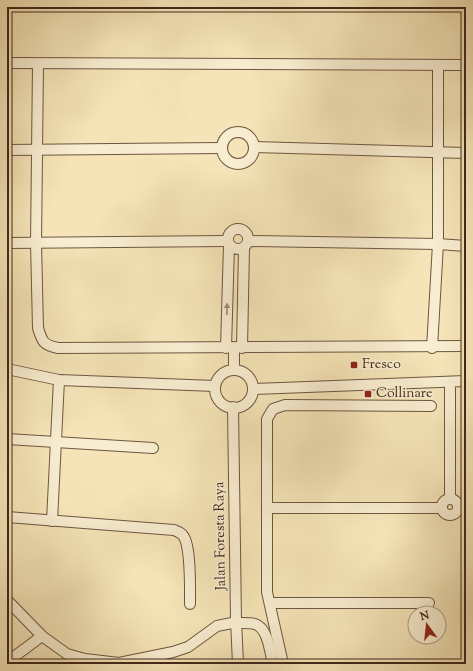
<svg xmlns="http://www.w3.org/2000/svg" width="473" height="671" viewBox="0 0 473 671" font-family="'Sorts Mill Goudy',serif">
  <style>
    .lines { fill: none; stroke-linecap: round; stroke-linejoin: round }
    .street-casing { stroke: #6e5641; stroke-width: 12 }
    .street { stroke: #f8edd0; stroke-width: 10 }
    .oneway { fill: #9c8a75 }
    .poi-dot { fill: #8f2418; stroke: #f8edd0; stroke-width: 1.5 }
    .labels { text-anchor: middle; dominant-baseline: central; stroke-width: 3; stroke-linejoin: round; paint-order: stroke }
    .poi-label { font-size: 14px; fill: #41271a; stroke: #f8edd0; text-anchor: start }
    .street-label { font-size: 14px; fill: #41271a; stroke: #f8edd0 }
  </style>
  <rect width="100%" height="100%" fill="#f4e4b7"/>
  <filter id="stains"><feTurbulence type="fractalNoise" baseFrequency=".005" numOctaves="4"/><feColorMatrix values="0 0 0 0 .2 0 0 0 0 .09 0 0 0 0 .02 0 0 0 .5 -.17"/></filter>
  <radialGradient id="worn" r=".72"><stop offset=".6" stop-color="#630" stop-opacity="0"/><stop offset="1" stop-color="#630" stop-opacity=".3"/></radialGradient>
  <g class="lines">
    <defs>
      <g id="street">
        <polyline points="7,63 466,65"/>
        <path d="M 38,64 L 36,243 L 38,328 C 42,341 43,345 58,348 L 466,346"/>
        <circle cx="238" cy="148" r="16"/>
        <polyline points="254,147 466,153"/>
        <polyline points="7,150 221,148"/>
        <circle cx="238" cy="239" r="10"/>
        <polyline points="248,241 438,244 466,246"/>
        <polyline points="7,243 227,241"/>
        <polyline points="226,348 229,245"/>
        <polyline points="242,348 244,248"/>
        <polyline points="432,348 438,244 438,65"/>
        <polyline points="7,369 59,380 215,386"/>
        <polyline points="234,370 234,348"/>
        <circle cx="234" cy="389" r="19"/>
        <polyline points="450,382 450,499"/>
        <polyline points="253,389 466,381"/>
        <polyline points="233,407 236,620 238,664"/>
        <polyline points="7,439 153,448"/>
        <circle cx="450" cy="507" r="8"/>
        <polyline points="267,508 442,508"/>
        <path d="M 7,517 L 174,530 C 179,532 182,533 184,537 C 191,549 190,589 190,604"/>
        <polyline points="52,521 59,380"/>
        <polyline points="7,600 42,636 67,654 85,659 119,663 173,652 188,647 217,626 232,623"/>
        <polyline points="270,603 429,603"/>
        <path d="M 242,623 C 246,623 251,623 255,624 C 268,628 270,652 273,664"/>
        <polyline points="7,662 42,636"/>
        <polyline points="283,664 267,592 267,419 273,409 285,405 431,406"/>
      </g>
    </defs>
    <use href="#street" class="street-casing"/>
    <use href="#street" class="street"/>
  </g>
  <defs><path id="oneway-solid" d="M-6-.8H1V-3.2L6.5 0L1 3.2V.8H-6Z"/></defs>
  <use class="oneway" href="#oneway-solid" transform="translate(227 309) rotate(-89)"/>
  <g class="poi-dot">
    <rect x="350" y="361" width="8" height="8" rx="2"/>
    <rect x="364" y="390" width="8" height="8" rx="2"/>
  </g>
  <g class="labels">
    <g class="poi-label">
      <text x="362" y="365">Fresco</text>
      <text x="376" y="394">Collinare</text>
    </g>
    <g class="street-label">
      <text transform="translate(221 536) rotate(-91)">Jalan Foresta Raya</text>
    </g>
  </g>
  <rect width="473" height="671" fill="none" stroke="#f4e4b7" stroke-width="24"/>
  <rect x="8" y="8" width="457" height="655" fill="none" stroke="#41271a" stroke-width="2"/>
  <rect x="12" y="12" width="449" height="647" fill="none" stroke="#41271a"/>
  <g transform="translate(427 625) rotate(345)"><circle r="19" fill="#f8edd0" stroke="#af9e87"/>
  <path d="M0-3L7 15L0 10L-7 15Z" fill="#8f2418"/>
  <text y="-6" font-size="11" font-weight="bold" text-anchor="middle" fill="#41271a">N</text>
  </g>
  <rect width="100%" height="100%" filter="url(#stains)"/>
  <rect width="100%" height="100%" fill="url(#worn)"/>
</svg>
